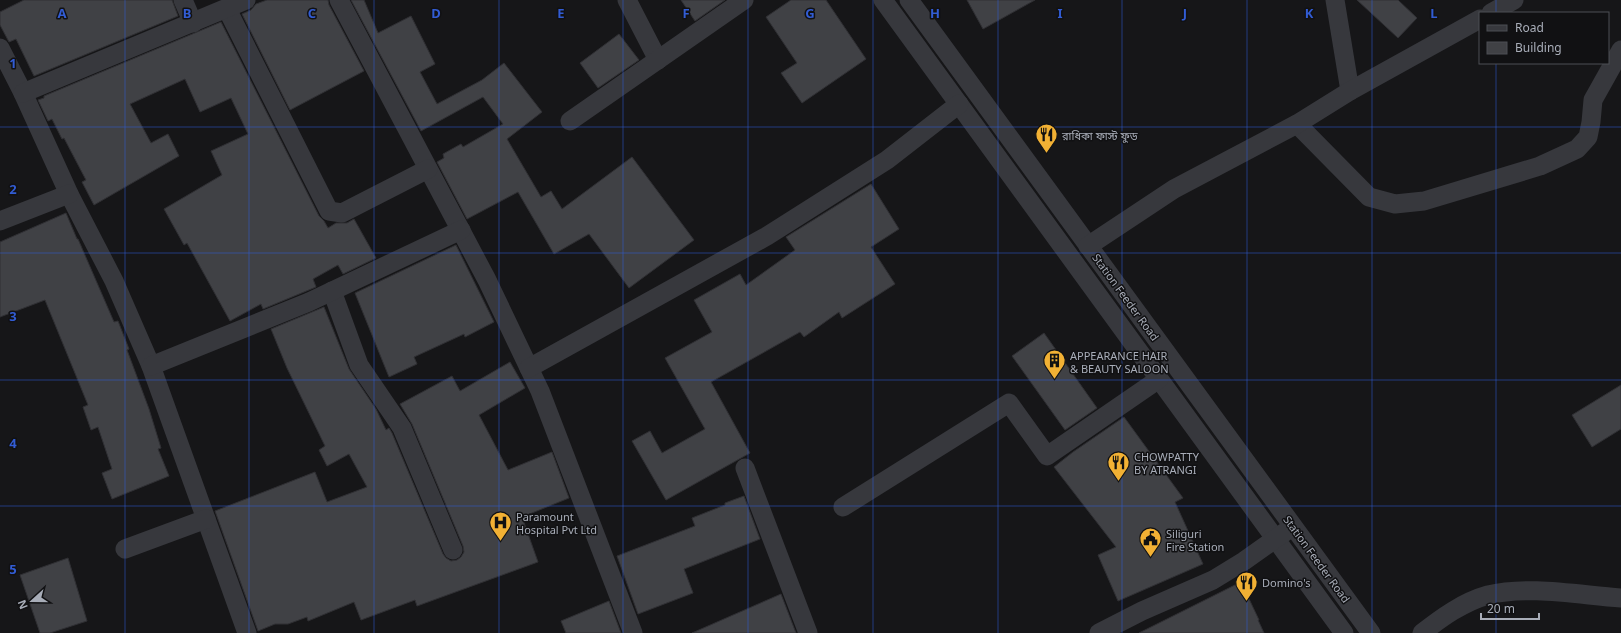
<svg xmlns="http://www.w3.org/2000/svg" width="1621" height="633" viewBox="0 0 1621 633" font-family="'Noto Sans','Noto Sans Bengali',sans-serif">
  <style>
    .building { fill: #404145; stroke: #303034 }
    .lines { fill: none; stroke-linecap: round; stroke-linejoin: round }
    .minor { stroke: #37383d; stroke-width: 19 }
    .grid { fill: none; stroke: #325cd3; stroke-width: 1; stroke-opacity: 0.55 }
    .labels { text-anchor: middle; dominant-baseline: central; stroke-width: 3; stroke-linejoin: round; paint-order: stroke }
    .poi-label { font-size: 11px; fill: #a8adb8; stroke: #111113; text-anchor: start }
    .street-label { font-size: 11px; fill: #a8adb8; stroke: #111113 }
    .grid-label { font-size: 13px; text-anchor: middle; font-weight: bold; fill: #325cd3; stroke: #111113; stroke-width: 3; stroke-linejoin: round; paint-order: stroke }
  </style>
  <rect width="100%" height="100%" fill="#161618"/>
  <g class="building">
    <polygon points="24,0 172,0 178,16 34,76 16,39 9,42 0,25 0,12"/>
    <polygon points="267,0 328,0 329,5 364,71 290,110 242,14 251,10 256,4"/>
    <polygon points="351,0 364,0 378,33 411,16 435,64 420,72 437,104 482,80 504,63 542,112 507,139 541,197 551,191 562,209 632,157 694,240 629,288 589,234 554,254 518,192 467,219 437,162 444,158 443,154 461,144 463,147 503,124 483,97 421,131"/>
    <polygon points="681,0 725,0 695,21"/>
    <polygon points="791,0 826,0 866,59 802,103 781,73 797,63 766,17"/>
    <polygon points="967,0 1035,0 983,29"/>
    <polygon points="1357,0 1398,0 1417,18 1398,38"/>
    <polygon points="221,22 319,216 324,221 328,228 336,223 347,223 354,219 376,258 343,274 338,265 313,279 316,287 263,309 261,304 230,321 187,243 184,245 164,209 222,175 211,151 248,134 231,98 200,112 185,79 130,104 151,143 168,134 179,156 94,205 82,182 86,180 64,138 62,139 52,119 48,121 38,100 44,98 44,96"/>
    <polygon points="619,34 639,60 598,88 580,63"/>
    <polygon points="871,184 899,229 871,247 895,284 842,318 839,312 804,337 800,332 711,382 750,453 666,500 632,441 650,431 662,453 705,429 665,358 712,332 694,300 740,274 746,285 795,250 786,237"/>
    <polygon points="66,213 77,239 78,239 114,322 118,321 129,349 127,350 149,409 161,448 158,449 169,476 112,499 102,473 112,469 98,427 91,430 83,407 88,405 45,300 0,317 0,242"/>
    <polygon points="456,245 494,322 465,337 464,334 414,357 417,364 389,377 355,293"/>
    <polygon points="324,307 349,369 376,409 386,430 389,428 392,433 443,554 446,558 451,561 457,560 461,557 464,552 463,546 412,424 400,404 452,376 460,391 510,362 525,388 479,415 508,470 552,452 569,498 522,517 538,562 417,606 415,600 361,620 354,602 308,621 307,617 288,624 275,624 258,631 215,511 315,472 327,502 367,487 349,454 327,466 319,450 325,446 287,368 271,329"/>
    <polygon points="1044,333 1097,408 1065,430 1012,356"/>
    <polygon points="1621,385 1621,429 1592,447 1572,415"/>
    <polygon points="1124,417 1183,498 1175,502 1203,564 1118,601 1098,555 1116,547 1054,467 1073,452"/>
    <polygon points="744,496 760,539 684,569 693,593 638,614 617,556 695,526 692,518 725,505 725,503"/>
    <polygon points="68,558 87,621 50,633 40,633 20,575"/>
    <polygon points="1241,582 1259,620 1258,620 1264,633 1139,633"/>
    <polygon points="781,594 796,633 692,633"/>
    <polygon points="609,601 621,633 566,633 561,621"/>
  </g>
  <g class="lines">
    <g class="minor">
      <polyline points="183,0 193,23"/>
      <polyline points="339,0 487,280 540,391 633,633"/>
      <polyline points="627,0 658,60"/>
      <polyline points="883,0 1344,633"/>
      <polyline points="909,0 1371,633"/>
      <polyline points="1335,0 1350,91"/>
      <polyline points="227,9 329,211 342,213 428,169"/>
      <polyline points="1491,13 1514,0"/>
      <polyline points="0,48 23,93 69,194 114,281 151,366 247,633"/>
      <polyline points="23,93 246,0"/>
      <polyline points="570,121 744,0"/>
      <polyline points="1297,124 1369,197 1395,204 1424,201 1540,166 1577,149 1588,137 1591,122 1593,100 1621,50"/>
      <polyline points="0,221 69,194"/>
      <polyline points="1088,246 1174,189 1297,124 1350,91 1480,19"/>
      <polyline points="332,291 359,365 402,428 453,550"/>
      <polyline points="151,366 309,302 461,230"/>
      <polyline points="529,368 767,236 887,160 959,104"/>
      <polyline points="745,468 808,633"/>
      <polyline points="843,507 1009,403 1047,456 1159,379"/>
      <polyline points="125,549 206,519"/>
      <polyline points="1099,633 1142,611 1213,580 1244,561 1285,532"/>
      <path d="M 1422,633 C 1441,618 1463,602 1488,595 C 1528,585 1579,595 1621,598"/>
    </g>
  </g>
  <path class="grid" d="M 125,0 L 125,633M 249,0 L 249,633M 374,0 L 374,633M 499,0 L 499,633M 623,0 L 623,633M 748,0 L 748,633M 873,0 L 873,633M 998,0 L 998,633M 1122,0 L 1122,633M 1247,0 L 1247,633M 1372,0 L 1372,633M 1496,0 L 1496,13M 1496,63 L 1496,633M 0,127 L 1621,127M 0,253 L 1621,253M 0,380 L 1621,380M 0,506 L 1621,506"/>
  <defs>
    <symbol id="restaurant-pin" viewBox="-11 -11 22 30"><path d="M0 17L-7.5 6A9.5 9.5 0 1 1 7.5 6Z" fill="#f2b134" stroke="#111113"/><path d="M-5-6h1v4h1v-4h1v4h1v-4h1v5L-1.5 .5V6h-2V.5L-5-1ZM5-6V6H3V1.5H1.5Q1.5-4 5-6Z" fill="#111"/></symbol>
    <symbol id="building-pin" viewBox="-11 -11 22 30"><path d="M0 17L-7.5 6A9.5 9.5 0 1 1 7.5 6Z" fill="#f2b134" stroke="#111113"/><path d="M-4-6H4V6H1V3H-1V6H-4ZM-2.5-4.3h1.7v1.8h-1.7ZM.8-4.3h1.7v1.8H.8ZM-2.5-1h1.7V.8h-1.7ZM.8-1h1.7V.8H.8Z" fill="#111"/></symbol>
    <symbol id="hospital-pin" viewBox="-11 -11 22 30"><path d="M0 17L-7.5 6A9.5 9.5 0 1 1 7.5 6Z" fill="#f2b134" stroke="#111113"/><path d="M-5-5h3v3.5h4V-5h3V5h-3V1.5h-4V5h-3Z" fill="#111"/></symbol>
    <symbol id="civic-pin" viewBox="-11 -11 22 30"><path d="M0 17L-7.5 6A9.5 9.5 0 1 1 7.5 6Z" fill="#f2b134" stroke="#111113"/><path d="M-.6-6.5H3V-4.5H.6V-3L4-1V1h2V6H-6V1h2V-1L-.6-3ZM-1.2 2.5V6h2.4V2.5Z" fill="#111"/></symbol>
  </defs>
  <g fill-rule="evenodd">
    <use href="#restaurant-pin" x="1034" y="122" width="25" height="34"/>
    <use href="#building-pin" x="1042" y="348" width="25" height="34"/>
    <use href="#restaurant-pin" x="1106" y="450" width="25" height="34"/>
    <use href="#hospital-pin" x="488" y="510" width="25" height="34"/>
    <use href="#civic-pin" x="1138" y="526" width="25" height="34"/>
    <use href="#restaurant-pin" x="1234" y="570" width="25" height="34"/>
  </g>
  <g class="labels">
    <g class="poi-label">
      <text x="1062" y="135">রাধিকা ফাস্ট ফুড</text>
      <text x="1070" y="355">APPEARANCE HAIR<tspan x="1070" dy="13">&amp; BEAUTY SALOON</tspan></text>
      <text x="1134" y="456">CHOWPATTY<tspan x="1134" dy="13">BY ATRANGI</tspan></text>
      <text x="516" y="516">Paramount<tspan x="516" dy="13">Hospital Pvt Ltd</tspan></text>
      <text x="1166" y="533">Siliguri<tspan x="1166" dy="13">Fire Station</tspan></text>
      <text x="1262" y="582">Domino's</text>
    </g>
    <g class="street-label">
      <text transform="translate(1126 297) rotate(54)">Station Feeder Road</text>
      <text transform="translate(1317 559) rotate(54)">Station Feeder Road</text>
    </g>
  </g>
  <g class="grid-label">
    <text x="62" y="18">A</text>
    <text x="187" y="18">B</text>
    <text x="312" y="18">C</text>
    <text x="436" y="18">D</text>
    <text x="561" y="18">E</text>
    <text x="686" y="18">F</text>
    <text x="810" y="18">G</text>
    <text x="935" y="18">H</text>
    <text x="1060" y="18">I</text>
    <text x="1185" y="18">J</text>
    <text x="1309" y="18">K</text>
    <text x="1434" y="18">L</text>
    <text x="13" y="68">1</text>
    <text x="13" y="194">2</text>
    <text x="13" y="321">3</text>
    <text x="13" y="448">4</text>
    <text x="13" y="574">5</text>
  </g>
  <rect x="1479" y="12" width="130" height="52" fill="#111113" stroke="#4d4f55"/>
  <rect x="1487" y="25" width="20" height="6" fill="#37383d" stroke="#4d4f55"/>
  <text x="1515" y="32" font-size="12" fill="#a8adb8">Road</text>
  <rect x="1487" y="42" width="20" height="12" fill="#404145" stroke="#4d4f55"/>
  <text x="1515" y="52" font-size="12" fill="#a8adb8">Building</text>
  <g transform="translate(32 601) rotate(249)" stroke="#111113" stroke-width="3" paint-order="stroke">
  <path d="M0-3L7 15L0 10L-7 15Z" fill="#a8adb8"/>
  <text y="-6" font-size="11" font-weight="bold" text-anchor="middle" fill="#a8adb8">N</text>
  </g>
  <path d="M1481 613v6h58v-6" fill="none" stroke="#a8adb8" stroke-width="2"/>
  <text x="1487" y="613" font-size="12" fill="#a8adb8" stroke="#111113" stroke-width="3" paint-order="stroke">20 m</text>
</svg>
